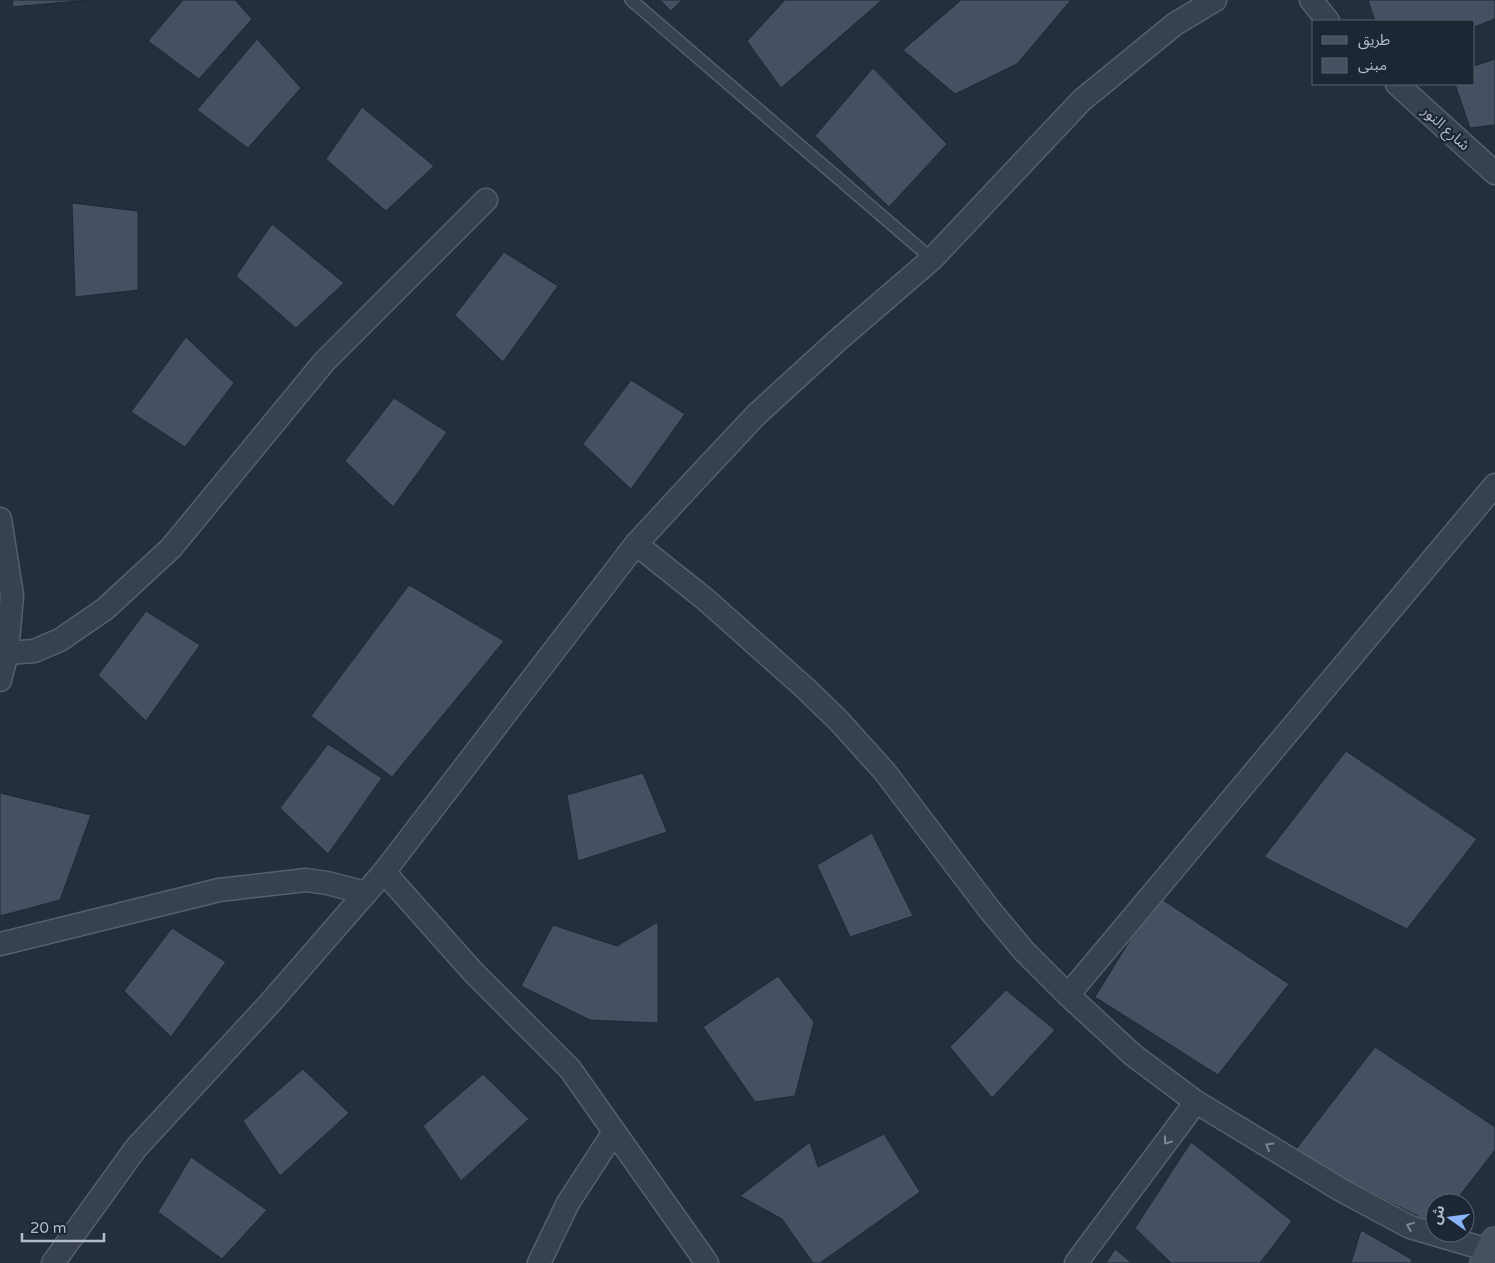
<svg xmlns="http://www.w3.org/2000/svg" width="1495" height="1263" viewBox="0 0 1495 1263" font-family="'Varela Round','Noto Sans Arabic',sans-serif">
  <style>
    .building { fill: #455162; stroke: #1f2835 }
    .lines { fill: none; stroke-linecap: round; stroke-linejoin: round }
    .lane-casing { stroke: #565f6c; stroke-width: 14 }
    .street-casing { stroke: #565f6c; stroke-width: 25 }
    .secondary-casing { stroke: #565f6c; stroke-width: 30 }
    .lane { stroke: #38414e; stroke-width: 11 }
    .street { stroke: #38414e; stroke-width: 22 }
    .secondary { stroke: #465061; stroke-width: 28 }
    .oneway { stroke: #7c8592 }
    .labels { text-anchor: middle; dominant-baseline: central; stroke-width: 4.5; stroke-linejoin: round; paint-order: stroke }
    .street-label { font-size: 15px; fill: #b4bcc9; stroke: #1d2633 }
  </style>
  <rect width="100%" height="100%" fill="#242f3e"/>
  <g class="building">
    <polygon points="13,0 89,0 12,7"/>
    <polygon points="183,0 235,0 252,19 199,79 148,41"/>
    <polygon points="660,0 682,0 671,11"/>
    <polygon points="785,0 882,0 781,88 747,41"/>
    <polygon points="961,0 1071,0 1017,64 955,94 903,50"/>
    <polygon points="1368,0 1495,0 1495,19 1474,27 1474,21 1375,21"/>
    <polygon points="257,39 301,88 248,148 197,110"/>
    <polygon points="1495,59 1495,125 1470,128 1455,84 1474,84 1474,66"/>
    <polygon points="873,68 947,144 889,207 815,136"/>
    <polygon points="362,107 434,166 386,211 326,159"/>
    <polygon points="72,203 138,211 138,290 75,297"/>
    <polygon points="272,224 344,283 296,328 236,276"/>
    <polygon points="504,252 558,286 503,362 455,315"/>
    <polygon points="186,337 234,383 185,447 131,412"/>
    <polygon points="631,380 685,414 631,489 583,444"/>
    <polygon points="394,398 447,432 393,507 345,461"/>
    <polygon points="409,585 504,641 392,777 311,716"/>
    <polygon points="146,611 200,645 146,721 98,675"/>
    <polygon points="328,744 382,778 328,854 280,808"/>
    <polygon points="1346,751 1477,839 1407,929 1264,857"/>
    <polygon points="643,773 667,832 578,861 567,795"/>
    <polygon points="0,793 91,815 60,900 0,916"/>
    <polygon points="872,833 913,916 850,937 817,865"/>
    <polygon points="1157,896 1289,984 1218,1075 1095,997"/>
    <polygon points="658,922 658,1023 590,1020 521,986 553,925 617,946"/>
    <polygon points="172,928 226,962 171,1037 124,991"/>
    <polygon points="778,976 814,1022 795,1096 755,1102 703,1027"/>
    <polygon points="1006,990 1055,1030 992,1098 950,1047"/>
    <polygon points="1375,1047 1495,1127 1495,1150 1454,1203 1435,1203 1435,1225 1293,1153"/>
    <polygon points="303,1069 349,1113 280,1176 243,1121"/>
    <polygon points="483,1074 529,1119 461,1181 423,1126"/>
    <polygon points="884,1134 920,1192 820,1263 813,1263 782,1219 740,1196 810,1142 818,1167"/>
    <polygon points="1191,1142 1292,1221 1260,1263 1171,1263 1135,1228"/>
    <polygon points="191,1157 267,1210 222,1259 158,1212"/>
    <polygon points="1361,1230 1411,1259 1412,1263 1351,1263"/>
    <polygon points="1115,1249 1132,1263 1106,1263"/>
  </g>
  <g class="lines">
    <defs>
      <polyline id="lane" points="631,0 932,259"/>
      <g id="street">
        <polyline points="1311,0 1328,21"/>
        <polyline points="1397,84 1495,173"/>
        <polyline points="0,519 12,595 7,653"/>
        <polyline points="636,544 705,599 805,688 839,721 885,772 989,909 1024,951 1068,995 1133,1055 1196,1102 1341,1190 1410,1227 1495,1252"/>
        <polyline points="0,680 7,653 34,651 60,640 105,609 171,548 324,362 486,200"/>
        <polyline points="384,872 474,973 570,1069 707,1263"/>
        <polyline points="0,944 219,890 306,880 327,883 366,893"/>
        <polyline points="1068,995 1495,485"/>
        <polyline points="53,1263 136,1148 270,1003 384,872 636,544 697,478 756,415 839,339 932,259 1082,100 1175,24 1215,0"/>
        <polyline points="539,1263 568,1203 614,1132"/>
        <polyline points="1076,1263 1196,1102"/>
      </g>
      <polyline id="secondary" points="1484,1263 1495,1241"/>
    </defs>
    <use href="#lane" class="lane-casing"/>
    <use href="#street" class="street-casing"/>
    <use href="#secondary" class="secondary-casing"/>
    <use href="#lane" class="lane"/>
    <use href="#street" class="street"/>
    <use href="#secondary" class="secondary"/>
  </g>
  <defs><path id="oneway-chevron" d="M-2-3.5L2.5 0L-2 3.5" fill="none" stroke-width="1.6" stroke-linecap="round" stroke-linejoin="round" transform="scale(1.25)"/></defs>
  <g class="oneway">
    <use href="#oneway-chevron" transform="translate(1167 1141) rotate(127)"/>
    <use href="#oneway-chevron" transform="translate(1269 1146) rotate(-149)"/>
    <use href="#oneway-chevron" transform="translate(1410 1226) rotate(-158)"/>
  </g>
  <g class="labels">
    <g class="street-label">
      <text transform="translate(1446 128) rotate(42)">شارع النور</text>
    </g>
  </g>
  <rect x="1312" y="20" width="162" height="65" fill="#1d2633" stroke="#59626f"/>
  <rect x="1322" y="36" width="25" height="8" fill="#465061" stroke="#59626f"/>
  <text x="1358" y="45" font-size="15" fill="#b4bcc9">طريق</text>
  <rect x="1322" y="58" width="25" height="15" fill="#455162" stroke="#59626f"/>
  <text x="1358" y="70" font-size="15" fill="#b4bcc9">مبنى</text>
  <g transform="translate(1450 1218) rotate(284)"><circle r="24" fill="#1d2633" stroke="#59626f"/>
  <path d="M0-4L9 19L0 12L-9 19Z" fill="#8ab4f8"/>
  <text y="-8" font-size="14" font-weight="bold" text-anchor="middle" fill="#b4bcc9">ش</text>
  </g>
  <path d="M22 1233v8h82v-8" fill="none" stroke="#b4bcc9" stroke-width="2.5"/>
  <text x="30" y="1233" font-size="15" fill="#b4bcc9" stroke="#1d2633" stroke-width="4" paint-order="stroke">20 m</text>
</svg>
